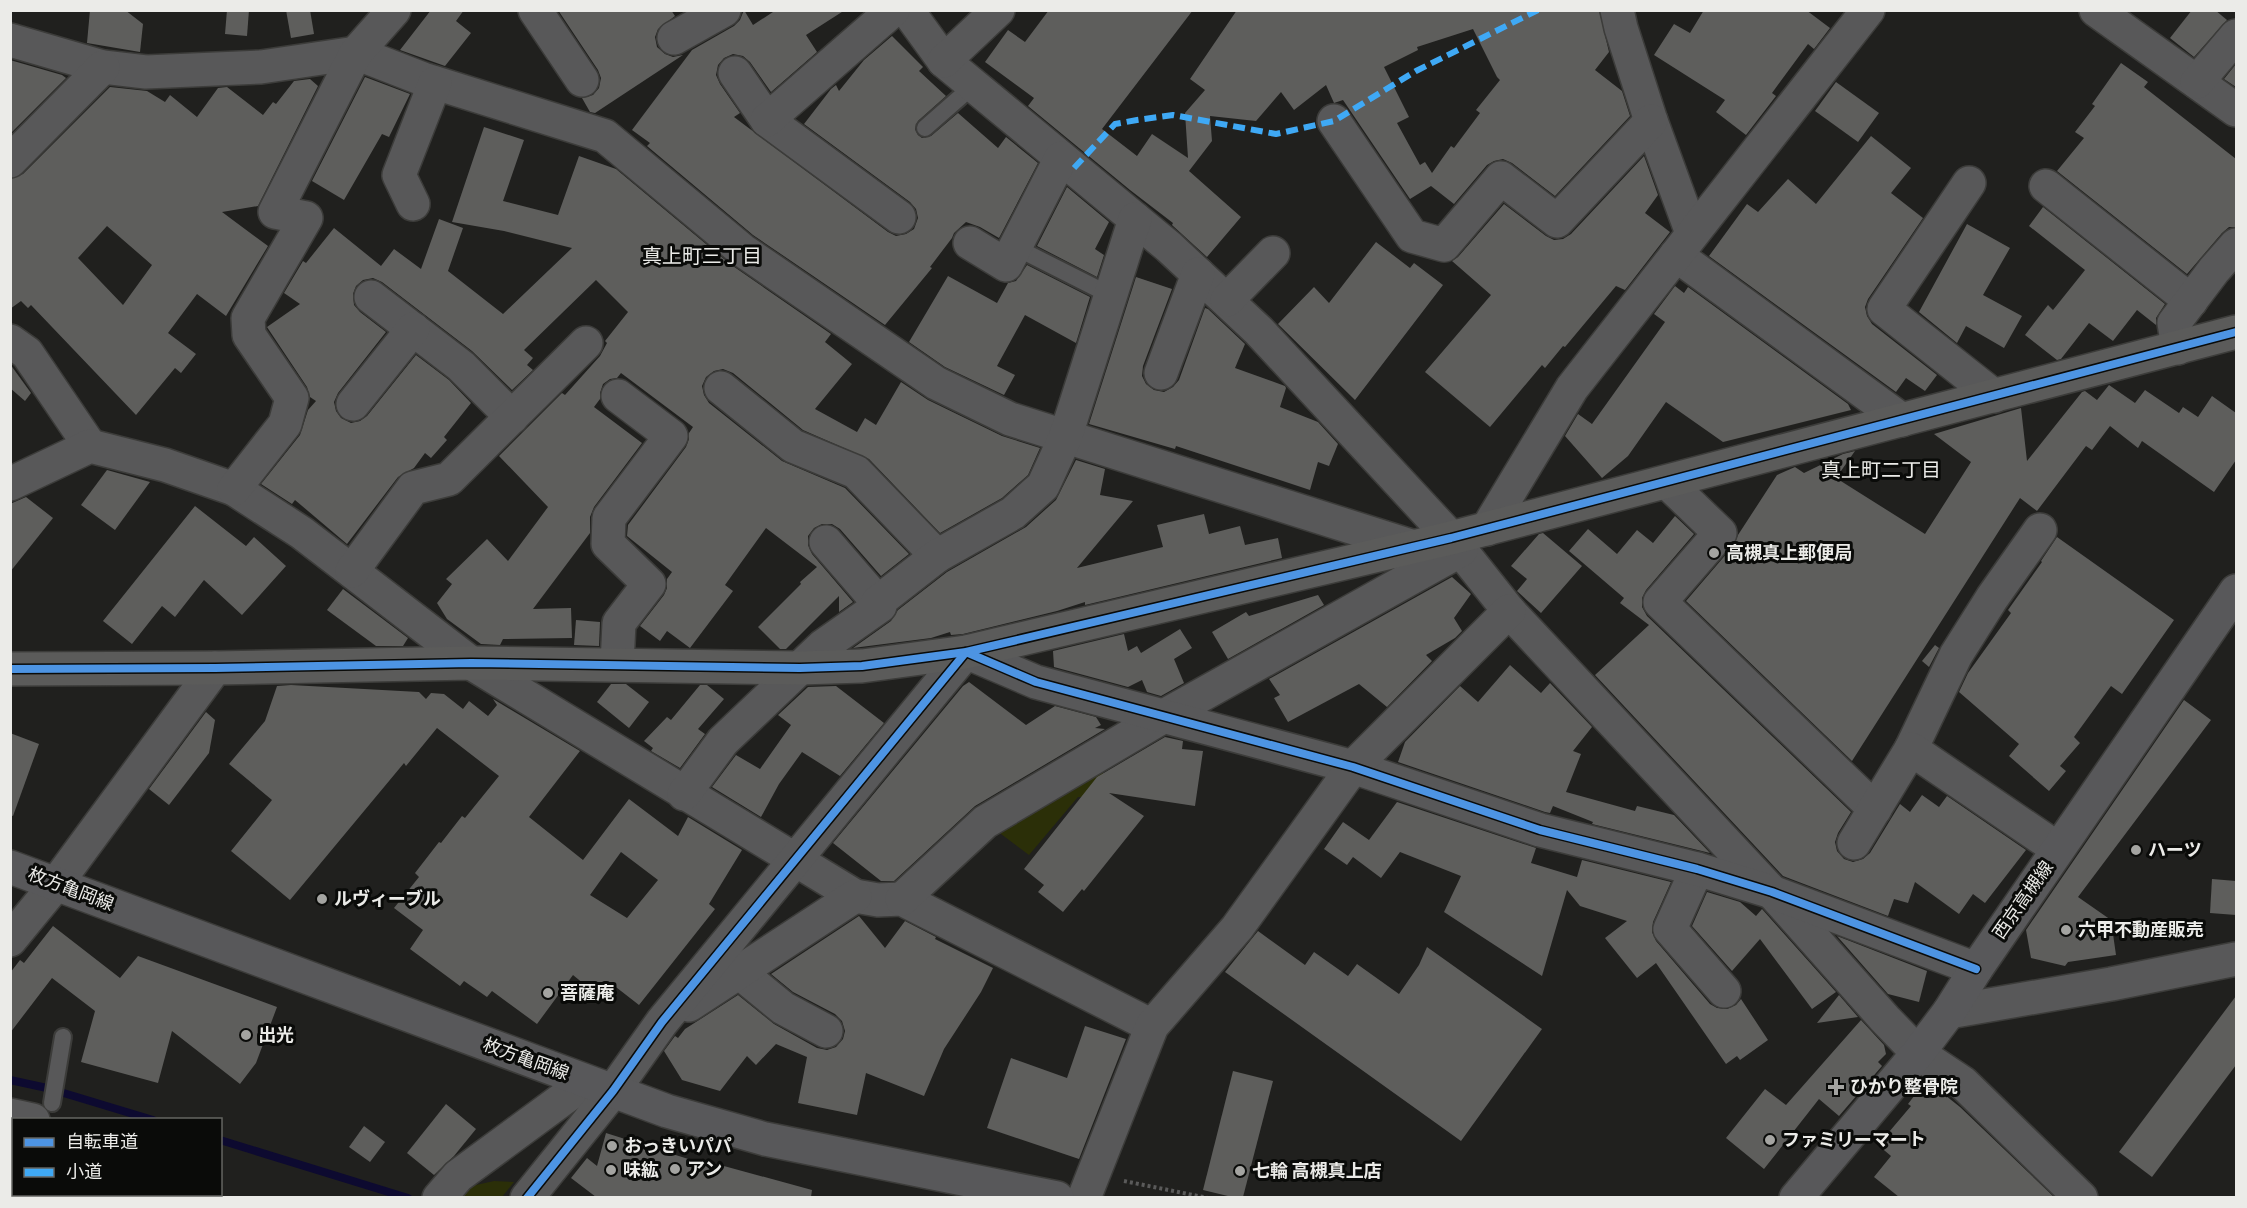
<svg xmlns="http://www.w3.org/2000/svg" width="2247" height="1208" viewBox="0 0 2247 1208" font-family="'Crimson Pro','Noto Sans JP',serif">
  <style>
    .green { fill: #2b2f08 }
    .lines { fill: none; stroke-linecap: round; stroke-linejoin: round }
    .stream { stroke: #0d0a30; stroke-width: 8 }
    .building { fill: #5e5e5c; fill-rule: evenodd }
    .lane-casing { stroke: #3c3c3a; stroke-width: 20 }
    .street-casing { stroke: #3c3c3a; stroke-width: 36 }
    .secondary-casing { stroke: #3c3c3a; stroke-width: 36 }
    .primary-casing { stroke: #3c3c3a; stroke-width: 36 }
    .path { stroke: #5a5a5a; stroke-width: 4; stroke-dasharray: 3 3; stroke-linecap: butt }
    .lane { stroke: #585859; stroke-width: 16 }
    .street { stroke: #585859; stroke-width: 33 }
    .secondary { stroke: #5b5b5a; stroke-width: 33 }
    .primary { stroke: #58585a; stroke-width: 33 }
    .quiet { stroke: #3fa9f5; stroke-width: 6; stroke-dasharray: 12 6; stroke-linecap: butt }
    .cycleway-casing { stroke: #0a0b09; stroke-width: 11 }
    .cycleway { stroke: #4d94e3; stroke-width: 8 }
    .poi-dot { fill: #a4a4a1; stroke: #0a0b09; stroke-width: 2 }
    .labels { text-anchor: middle; dominant-baseline: central; stroke-width: 6; stroke-linejoin: round; paint-order: stroke }
    .poi-label { font-size: 18px; font-weight: bold; fill: #ebebe8; stroke: #0a0b09; text-anchor: start }
    .street-label { font-size: 18px; fill: #ebebe8; stroke: #0a0b09 }
    .neighbourhood-label { font-size: 20px; fill: #ebebe8; stroke: #0a0b09 }
  </style>
  <rect width="100%" height="100%" fill="#20201e"/>
  <g class="green">
    <polygon points="1098,769 1104,774 1087,797 1078,797 1029,855 997,831"/>
    <polygon points="494,1181 514,1182 502,1197 450,1198 467,1187"/>
  </g>
  <g class="lines">
    <g class="stream">
      <polyline points="10,1080 47,1088 153,1120"/>
      <polyline points="220,1140 408,1198"/>
    </g>
  </g>
  <g class="building">
    <polygon points="90,10 125,10 143,24 140,52 87,43"/>
    <polygon points="227,10 249,10 247,36 225,34"/>
    <polygon points="286,10 310,10 314,34 291,38"/>
    <polygon points="431,10 464,10 456,21 471,33 445,66 400,50"/>
    <polygon points="558,10 671,10 675,16 658,29 655,37 657,47 665,54 673,57 683,55 595,113 590,112 582,98 593,95 599,88 601,78 598,70"/>
    <polygon points="744,10 753,25 776,10 845,10 806,35 817,52 771,92 750,62 743,56 733,54 724,58 718,65 716,75 720,84 740,113 734,117 888,232 896,236 906,234 914,229 918,218 916,209 910,202 804,124 831,89 836,85 839,91 864,60 892,36 923,67 919,71 946,96 918,121 915,129 918,135 922,138 931,136 958,113 998,148 1006,137 1038,163 999,238 980,227 966,222 954,233 952,238 930,267 932,268 885,325 753,235 647,146 650,143 632,130 692,50 734,26 740,20"/>
    <path d="M 1049,10 L 1193,10 L 1102,129 L 1137,156 L 1152,134 L 1188,158 L 1185,113 L 1205,90 L 1190,79 L 1237,10 L 1599,10 L 1609,52 L 1595,70 L 1622,91 L 1630,116 L 1555,196 L 1512,163 L 1503,159 L 1494,161 L 1487,165 L 1454,204 L 1431,186 L 1410,199 L 1343,100 L 1334,103 L 1326,85 L 1294,110 L 1281,92 L 1256,121 L 1210,116 L 1212,141 L 1189,171 L 1241,217 L 1207,257 L 1172,225 L 1173,223 L 1130,190 L 1028,106 L 1034,98 L 985,62 L 1008,30 L 1025,42 ZM 1473,29 L 1497,77 L 1500,80 L 1476,110 L 1480,113 L 1454,148 L 1451,146 L 1432,173 L 1425,162 L 1420,165 L 1397,123 L 1409,117 L 1384,67 L 1418,50 L 1417,47 Z"/>
    <polygon points="1704,10 1806,10 1830,28 1814,49 1808,44 1772,93 1776,96 1746,135 1716,112 1725,100 1654,55 1674,24 1690,33"/>
    <polygon points="2192,10 2215,10 2227,20 2194,57 2170,38"/>
    <polygon points="10,60 62,75 66,78 10,134"/>
    <polygon points="2121,63 2148,82 2144,87 2236,159 2236,227 2229,227 2222,233 2187,274 2057,171 2084,138 2075,132 2095,106 2092,104"/>
    <polygon points="2236,64 2236,87 2224,79"/>
    <polygon points="365,77 410,94 389,137 382,134 344,200 312,181"/>
    <path d="M 310,79 L 318,86 L 258,206 L 222,212 L 268,246 L 226,316 L 197,294 L 168,333 L 196,354 L 181,373 L 175,368 L 136,415 L 31,305 L 28,308 L 21,301 L 10,309 L 10,179 L 23,174 L 110,87 L 147,91 L 165,102 L 170,95 L 197,117 L 218,88 L 227,87 L 263,115 L 273,102 L 276,104 L 294,81 ZM 107,226 L 152,265 L 123,305 L 78,258 Z"/>
    <polygon points="1836,82 1879,113 1858,142 1815,111"/>
    <polygon points="484,127 524,140 503,201 558,215 579,156 616,169 730,264 831,334 825,342 852,364 815,409 857,432 865,418 876,425 901,382 928,400 1002,436 1040,448 1028,475 1002,498 940,533 869,459 803,430 733,373 723,369 714,371 706,377 702,386 704,395 709,403 782,461 845,488 909,554 881,576 840,529 832,524 822,524 814,528 808,536 808,545 812,554 853,602 839,612 839,596 786,649 780,649 758,627 801,584 800,582 817,567 766,528 725,585 733,591 690,648 667,631 660,641 640,626 664,595 667,588 667,579 672,572 627,536 628,525 686,447 689,439 689,433 693,427 621,373 617,378 610,379 603,384 600,393 600,399 594,407 642,443 594,507 590,517 590,533 533,609 571,608 572,638 503,639 500,645 481,644 447,619 437,603 452,584 446,579 487,539 508,561 548,507 499,456 562,393 565,395 600,356 607,343 605,341 628,312 596,280 524,350 533,358 527,365 533,370 512,390 472,351 382,282 373,278 363,280 356,286 353,294 354,305 360,312 386,332 338,393 334,402 336,411 341,418 351,423 360,421 367,416 416,355 449,380 471,403 444,437 447,440 431,458 425,453 414,468 398,477 347,544 295,500 292,504 261,484 300,435 308,410 316,401 310,397 307,387 267,327 300,304 284,293 303,261 306,263 334,228 381,266 394,249 421,269 439,219 463,228 448,271 503,314 572,248 504,231 452,222"/>
    <polygon points="1871,136 1911,168 1891,193 1923,218 1868,299 1865,307 1867,316 1872,324 1937,375 1925,391 1906,378 1896,392 1709,256 1747,204 1758,212 1788,179 1816,204"/>
    <polygon points="1644,156 1658,195 1645,213 1670,232 1625,290 1616,286 1565,347 1563,346 1545,368 1542,365 1490,427 1425,372 1491,295 1452,261 1458,257 1504,204 1546,236 1554,240 1563,239 1571,234"/>
    <polygon points="1067,187 1109,222 1095,249 1104,255 1097,277 1037,246"/>
    <polygon points="2043,207 2165,304 2156,318 2156,325 2137,310 2113,341 2089,323 2061,359 2057,360 2025,335 2048,305 2053,310 2085,270 2029,226"/>
    <polygon points="1967,224 2010,248 1983,295 2022,316 2004,348 1966,326 1957,343 1919,312"/>
    <polygon points="1376,242 1410,268 1414,263 1443,285 1355,400 1278,324 1314,287 1329,303"/>
    <polygon points="1027,265 1090,297 1076,343 1025,315 997,366 1015,375 1004,395 945,367 909,342 948,276 997,303 1008,283 1016,281"/>
    <polygon points="1136,277 1172,289 1143,366 1142,376 1146,384 1154,390 1164,392 1173,387 1179,380 1205,308 1208,309 1245,344 1235,368 1285,386 1286,388 1280,407 1318,422 1338,444 1329,466 1318,462 1310,490 1176,446 1175,449 1089,424"/>
    <polygon points="1675,286 1684,293 1688,287 1848,404 1851,410 1723,442 1666,402 1628,456 1602,478 1565,436 1578,414 1592,424 1665,322 1654,314"/>
    <polygon points="10,364 31,393 25,401 10,388"/>
    <polygon points="2109,385 2135,403 2145,390 2179,413 2183,407 2198,417 2212,396 2236,413 2236,460 2214,492 2142,441 2138,448 2110,426 2092,450 2086,446 2037,511 2020,498 1852,761 1686,601 1734,545 1738,535 1777,475 1795,467 1804,473 1843,454 1855,451 1836,478 1925,534 1971,462 1934,434 2021,408 2027,461 2082,392 2085,391 2097,400"/>
    <polygon points="1076,460 1105,469 1100,495 1133,501 1077,568 1163,547 1157,525 1204,514 1209,534 1240,526 1245,545 1278,538 1282,558 1085,605 1085,602 1057,611 963,634 951,635 950,632 931,638 853,648 891,621 898,610 947,572 1026,527 1056,500"/>
    <polygon points="107,470 150,482 115,530 81,505"/>
    <polygon points="26,497 53,518 10,572 10,504"/>
    <polygon points="195,506 246,546 254,537 286,566 242,615 204,580 175,617 162,606 132,644 103,621"/>
    <polygon points="1675,516 1694,534 1646,590 1642,598 1642,607 1647,616 1851,812 1838,833 1835,842 1837,851 1844,859 1853,862 1863,859 1870,853 1900,804 1910,812 1922,795 1939,807 1947,796 2026,850 1985,903 1973,894 1959,914 1915,882 1908,903 1894,899 1888,916 1783,876 1595,675 1649,625 1620,603 1624,598 1569,551 1588,529 1617,554 1637,530 1653,543"/>
    <polygon points="1543,533 1582,566 1541,613 1517,591 1527,579 1511,566 1539,534"/>
    <polygon points="2057,537 2174,620 2122,694 2111,686 2074,737 2080,743 2060,766 2066,771 2049,791 2009,756 2019,744 1959,692 1968,673 2011,613 2008,610 2042,562 2041,561"/>
    <polygon points="1452,577 1471,594 1454,618 1462,631 1455,638 1426,655 1432,661 1387,707 1359,684 1288,722 1274,698 1280,695 1269,679"/>
    <polygon points="343,589 408,638 403,646 376,646 327,610"/>
    <polygon points="1318,595 1324,605 1228,659 1212,632 1246,612 1249,616"/>
    <polygon points="576,620 600,622 599,646 574,645"/>
    <polygon points="1180,629 1192,648 1174,659 1184,683 1161,696 1147,692 1142,680 1128,687 1054,667 1053,651 1124,634 1128,651 1137,646 1141,653"/>
    <polygon points="1935,645 1939,648 1929,667 1922,661"/>
    <polygon points="1510,665 1541,693 1550,683 1592,727 1573,751 1581,754 1566,792 1635,811 1637,806 1674,815 1710,853 1592,824 1593,822 1553,806 1550,813 1545,812 1398,762 1405,742 1460,686 1478,702"/>
    <polygon points="969,682 1026,725 1055,706 1096,717 1101,725 1095,728 1105,729 975,806 894,881 881,881 833,843 963,686"/>
    <polygon points="611,684 626,684 649,702 629,728 597,702"/>
    <path d="M 291,685 L 419,692 L 426,699 L 431,693 L 444,694 L 463,709 L 469,701 L 488,716 L 497,705 L 493,699 L 580,751 L 529,817 L 583,860 L 629,799 L 678,836 L 688,817 L 742,850 L 709,904 L 715,909 L 639,1005 L 612,984 L 601,998 L 573,975 L 537,1024 L 492,991 L 487,997 L 464,981 L 460,986 L 410,949 L 423,930 L 394,908 L 419,877 L 415,873 L 439,842 L 441,843 L 462,816 L 465,818 L 499,776 L 437,728 L 406,766 L 404,763 L 290,900 L 231,851 L 272,800 L 229,764 L 265,721 L 277,686 ZM 621,852 L 658,880 L 627,918 L 590,895 Z"/>
    <polygon points="700,685 707,685 724,699 698,729 705,734 680,768 651,751 653,748 644,741 667,717 671,720"/>
    <polygon points="836,686 884,723 840,776 802,752 779,784 761,817 712,787 736,755 760,769 791,725 778,715 808,687"/>
    <polygon points="2184,700 2211,720 2078,897 2111,920 2116,955 2068,962 2065,966 2031,958 2026,930"/>
    <polygon points="206,712 215,720 209,753 169,805 149,789"/>
    <polygon points="10,733 39,744 13,816 10,815"/>
    <polygon points="1165,737 1183,741 1182,749 1203,751 1195,806 1109,793 1144,816 1084,891 1082,889 1063,912 1038,892 1044,885 1024,869 1097,777"/>
    <polygon points="1397,802 1536,848 1531,863 1577,877 1582,860 1671,882 1653,922 1652,932 1656,941 1710,1004 1717,1008 1727,1009 1736,1005 1741,999 1768,1040 1740,1060 1737,1056 1726,1064 1656,963 1637,978 1605,938 1627,921 1580,906 1567,890 1542,976 1444,912 1461,876 1400,852 1381,878 1353,857 1347,865 1324,849 1343,822 1369,840"/>
    <polygon points="2212,879 2236,881 2236,915 2210,913"/>
    <polygon points="1707,892 1740,902 1756,916 1762,909 1836,992 1812,1009 1760,939 1732,971 1692,926"/>
    <polygon points="859,916 885,948 905,921 936,937 935,939 993,968 981,992 944,1049 924,1096 866,1073 857,1115 798,1103 807,1057 776,1044 756,1065 747,1056 720,1091 682,1080 664,1051 675,1036 678,1038 685,1029 738,995 774,1024 817,1048 827,1050 836,1047 843,1039 845,1031 842,1021 835,1014 793,992 771,974"/>
    <polygon points="53,926 120,978 138,956 277,1007 256,1063 240,1084 172,1031 158,1083 81,1062 95,1011 52,978 10,1033 10,973 20,960 24,963"/>
    <polygon points="1258,931 1305,965 1314,952 1348,976 1357,964 1399,994 1419,965 1427,947 1542,1029 1461,1141 1225,972"/>
    <polygon points="1837,936 1927,971 1919,1002 1888,994"/>
    <polygon points="1839,995 1858,1017 1817,1023"/>
    <polygon points="2236,996 2236,1065 2152,1177 2119,1152"/>
    <polygon points="1861,1020 1884,1045 1886,1054 1878,1062 1882,1066 1839,1116 1819,1099 1764,1169 1726,1138 1765,1089 1786,1105"/>
    <polygon points="1085,1026 1126,1039 1079,1159 987,1128 1011,1058 1067,1078"/>
    <polygon points="1233,1071 1273,1081 1243,1197 1232,1197 1203,1190"/>
    <polygon points="1924,1083 1929,1087 1931,1084 1960,1107 2054,1197 1899,1197 1874,1177 1891,1156 1878,1145 1911,1106 1908,1104"/>
    <polygon points="446,1104 476,1129 454,1156 434,1175 407,1153"/>
    <polygon points="364,1126 385,1142 370,1162 349,1147"/>
    <polygon points="606,1133 701,1163 702,1160 812,1190 811,1197 596,1197 571,1178 587,1158 597,1166"/>
  </g>
  <g class="lines">
    <defs>
      <g id="lane">
        <polyline points="925,128 974,85"/>
        <polyline points="1015,247 1110,295"/>
        <polyline points="52,1103 63,1037"/>
      </g>
      <g id="street">
        <polyline points="535,10 582,80"/>
        <polyline points="907,10 944,61 1169,247 1259,331 1451,538 1509,611 1772,892 1885,1019 1918,1053 1963,1083 2081,1198"/>
        <polyline points="1617,10 1621,28 1651,121 1692,233"/>
        <polyline points="2096,10 2236,110"/>
        <polyline points="674,38 724,10"/>
        <polyline points="10,40 103,67 146,72 261,67 356,53 423,79 605,136 742,250 936,383 1010,419 1414,547"/>
        <polyline points="944,61 998,10"/>
        <polyline points="735,73 767,120 899,217"/>
        <polyline points="2197,82 2236,36"/>
        <polyline points="767,120 893,10"/>
        <polyline points="1334,121 1412,236 1444,245 1501,178 1557,221 1651,121"/>
        <polyline points="10,161 103,67"/>
        <polyline points="1969,183 1884,309 1994,396"/>
        <polyline points="2046,186 2191,301"/>
        <polyline points="413,204 399,175 435,83"/>
        <polyline points="970,243 1006,265 1061,158"/>
        <polyline points="1676,255 1902,420"/>
        <polyline points="371,297 461,366 512,417"/>
        <polyline points="1227,300 1273,253"/>
        <polyline points="10,341 27,353 90,446"/>
        <polyline points="2178,348 2174,323 2214,270 2236,245"/>
        <polyline points="1161,373 1198,274"/>
        <polyline points="721,388 793,446 856,472 937,556"/>
        <polyline points="353,404 413,329"/>
        <polyline points="1667,482 1720,533 1660,602 1875,809"/>
        <polyline points="10,484 90,446 165,465 234,489 302,533 471,663 855,896 878,900 902,899 1152,1026"/>
        <polyline points="234,489 285,424 292,398 249,335 248,318 306,218 275,212 356,53 394,10"/>
        <polyline points="1487,529 1572,388 1868,10"/>
        <polyline points="826,542 878,602"/>
        <polyline points="352,571 413,488 449,479 586,343"/>
        <polyline points="617,664 619,623 649,584 608,544 609,518 671,436 618,396"/>
        <polyline points="1911,749 1956,655 1992,598 2040,530"/>
        <polyline points="684,794 723,741 823,646 880,606 878,602 937,556 1013,513 1043,486 1065,438 1135,219"/>
        <polyline points="1854,843 1911,749 2058,849"/>
        <polyline points="1697,869 1670,929 1724,991"/>
        <polyline points="902,899 985,822 1164,716 1461,550"/>
        <polyline points="10,940 56,884 215,668"/>
        <polyline points="739,972 783,1008 826,1031"/>
        <polyline points="689,1005 855,896"/>
        <polyline points="1949,1012 2111,984 2236,959"/>
        <polyline points="10,1115 33,1120"/>
        <polyline points="65,1198 67,1194"/>
        <polyline points="439,1198 458,1176 586,1082"/>
        <polyline points="527,1198 613,1091 662,1022 966,652 1036,682 1353,767 1540,830 1697,869 1772,892 1976,969"/>
        <polyline points="1084,1198 1152,1026 1237,928 1353,767 1509,611"/>
      </g>
      <polyline id="secondary" points="10,669 215,668 471,663 800,668 862,666 966,652 1451,538 2236,332"/>
      <g id="primary">
        <polyline points="10,867 667,1111 765,1139 1057,1198"/>
        <polyline points="1796,1198 1918,1053 1949,1012 1976,969 2236,591"/>
      </g>
    </defs>
    <use href="#lane" class="lane-casing"/>
    <use href="#street" class="street-casing"/>
    <use href="#secondary" class="secondary-casing"/>
    <use href="#primary" class="primary-casing"/>
    <polyline class="path" points="1124,1181 1208,1198"/>
    <use href="#lane" class="lane"/>
    <use href="#street" class="street"/>
    <use href="#secondary" class="secondary"/>
    <use href="#primary" class="primary"/>
    <polyline class="quiet" points="1074,168 1115,124 1137,120 1173,115 1276,134 1334,121 1416,71 1538,10"/>
    <defs>
      <g id="cycleway">
        <polyline points="10,669 215,668 471,663 800,668 862,666 966,652 1451,538 2236,332"/>
        <polyline points="527,1198 613,1091 662,1022 966,652 1036,682 1353,767 1540,830 1697,869 1772,892 1976,969"/>
      </g>
    </defs>
    <use href="#cycleway" class="cycleway-casing"/>
    <use href="#cycleway" class="cycleway"/>
  </g>
  <g class="poi-dot">
    <circle cx="1714" cy="553" r="6"/>
    <circle cx="2136" cy="850" r="6"/>
    <circle cx="322" cy="899" r="6"/>
    <circle cx="2066" cy="930" r="6"/>
    <circle cx="548" cy="993" r="6"/>
    <circle cx="246" cy="1035" r="6"/>
    <path d="M1833 1078h6v6h6v6h-6v6h-6v-6h-6v-6h6z"/>
    <circle cx="1770" cy="1140" r="6"/>
    <circle cx="612" cy="1146" r="6"/>
    <circle cx="675" cy="1169" r="6"/>
    <circle cx="611" cy="1170" r="6"/>
    <circle cx="1240" cy="1171" r="6"/>
  </g>
  <g class="labels">
    <g class="poi-label">
      <text x="1726" y="553">高槻真上郵便局</text>
      <text x="2148" y="850">ハーツ</text>
      <text x="334" y="899">ルヴィーブル</text>
      <text x="2078" y="930">六甲不動産販売</text>
      <text x="560" y="993">菩薩庵</text>
      <text x="258" y="1035">出光</text>
      <text x="1850" y="1087">ひかり整骨院</text>
      <text x="1782" y="1140">ファミリーマート</text>
      <text x="624" y="1146">おっきいパパ</text>
      <text x="687" y="1169">アン</text>
      <text x="623" y="1170">味紘</text>
      <text x="1252" y="1171">七輪 高槻真上店</text>
    </g>
    <g class="street-label">
      <text transform="translate(71 889) rotate(21)">枚方亀岡線</text>
      <text transform="translate(2023 900) rotate(-55)">西京高槻線</text>
      <text transform="translate(526 1059) rotate(20)">枚方亀岡線</text>
    </g>
    <g class="neighbourhood-label">
      <text x="702" y="256">真上町三丁目</text>
      <text x="1881" y="470">真上町二丁目</text>
    </g>
  </g>
  <rect width="2247" height="1208" fill="none" stroke="#ebebe8" stroke-width="24"/>
  <rect x="12" y="1118" width="210" height="78" fill="#0a0b09" stroke="#646562" stroke-width="1.5"/>
  <rect x="24" y="1138" width="30" height="9" fill="#4d94e3" stroke="#646562" stroke-width="1.5"/>
  <text x="66" y="1148" font-size="18" fill="#ebebe8">自転車道</text>
  <rect x="24" y="1168" width="30" height="9" fill="#3fa9f5" stroke="#646562" stroke-width="1.5"/>
  <text x="66" y="1178" font-size="18" fill="#ebebe8">小道</text>
</svg>
